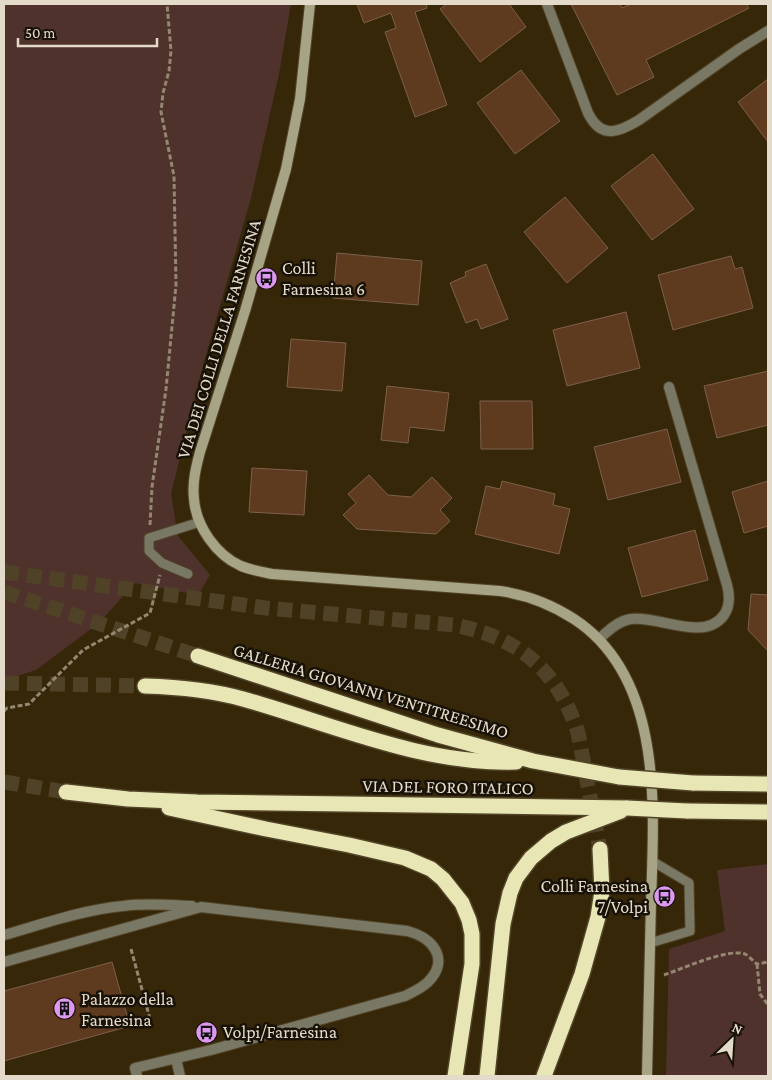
<svg xmlns="http://www.w3.org/2000/svg" width="772" height="1080" viewBox="0 0 772 1080" font-family="'Crimson Pro',serif">
  <style>
    .green { fill: #50322c }
    .building { fill: #5e3a1f; stroke: #7d604c }
    .lines { fill: none; stroke-linecap: round; stroke-linejoin: round }
    .highway-tunnel { stroke: #504226; stroke-width: 15; stroke-dasharray: 15 8; stroke-linecap: butt }
    .lane-casing { stroke: #524428; stroke-width: 11 }
    .street-casing { stroke: #524428; stroke-width: 12 }
    .secondary-casing { stroke: #524428; stroke-width: 12 }
    .highway-casing { stroke: #524428; stroke-width: 18 }
    .path { stroke: #948771; stroke-width: 3; stroke-dasharray: 5 2.5; stroke-linecap: butt }
    .lane { stroke: #797864; stroke-width: 9 }
    .street { stroke: #797864; stroke-width: 10 }
    .secondary { stroke: #a6a484; stroke-width: 10 }
    .highway { stroke: #e8e6b4; stroke-width: 15 }
    .highway-bridge-casing { stroke: #524428; stroke-width: 18; stroke-linecap: butt }
    .highway-bridge { stroke: #e8e6b4; stroke-width: 15 }
    .labels { text-anchor: middle; dominant-baseline: central; stroke-width: 5; stroke-linejoin: round; paint-order: stroke }
    .poi-label { font-size: 18px; fill: #e4daca; stroke: #181106; text-anchor: start }
    .street-label { font-size: 18px; fill: #e4daca; stroke: #181106 }
  </style>
  <rect width="100%" height="100%" fill="#362709"/>
  <g class="green">
    <polygon points="4,4 291,4 279,74 251,198 203,365 171,494 178,536 210,575 198,595 135,583 99,623 36,670 4,680"/>
    <polygon points="768,864 768,1076 666,1076 669,949 725,931 717,870"/>
  </g>
  <g class="building">
    <polygon points="357,4 426,4 427,8 415,12 447,105 415,117 385,32 396,28 391,13 364,23"/>
    <polygon points="447,4 509,4 526,27 480,62 440,9"/>
    <polygon points="571,4 620,4 622,8 631,4 746,4 749,8 646,60 654,77 617,95"/>
    <polygon points="521,70 560,121 515,154 477,103"/>
    <polygon points="768,79 768,142 738,102"/>
    <polygon points="653,154 694,209 652,240 611,186"/>
    <polygon points="565,197 608,248 567,283 524,232"/>
    <polygon points="337,253 422,261 418,305 333,298"/>
    <polygon points="731,256 735,269 742,267 753,308 673,330 658,275"/>
    <polygon points="486,264 508,319 481,329 477,319 466,323 450,283 466,276 465,272"/>
    <polygon points="626,312 640,368 567,386 553,330"/>
    <polygon points="291,339 346,343 342,391 287,387"/>
    <polygon points="768,371 768,425 717,438 704,386"/>
    <polygon points="387,386 449,393 444,431 410,427 408,443 381,440"/>
    <polygon points="480,401 532,401 533,449 481,449"/>
    <polygon points="667,429 681,482 608,500 594,447"/>
    <polygon points="252,468 307,471 304,515 249,512"/>
    <polygon points="369,475 388,495 411,497 432,477 452,498 440,510 450,521 436,534 357,529 343,515 356,503 348,494"/>
    <polygon points="502,481 555,494 553,505 570,509 559,554 475,534 486,486 500,489"/>
    <polygon points="768,481 768,526 744,533 732,492"/>
    <polygon points="695,530 708,580 642,597 628,548"/>
    <polygon points="751,594 768,595 768,651 748,630"/>
    <polygon points="112,962 130,1026 4,1061 4,991"/>
  </g>
  <g class="lines">
    <g class="highway-tunnel">
      <path d="M 4,572 L 266,608 L 454,625 C 518,637 558,670 578,733 L 600,849"/>
      <polyline points="4,592 198,656"/>
      <polyline points="4,683 145,686"/>
      <polyline points="4,782 66,792"/>
    </g>
    <defs>
      <g id="lane">
        <polyline points="188,574 162,563 149,551 149,538 200,522"/>
        <polyline points="650,943 690,931 689,883 652,861"/>
      </g>
      <g id="street">
        <path d="M 547,4 L 588,113 C 601,139 618,133 639,120 L 739,49 L 768,31"/>
        <path d="M 599,639 C 608,631 618,621 631,619 C 658,615 704,643 724,615 C 730,606 730,596 727,585 L 669,387"/>
        <path d="M 4,935 C 43,924 82,910 123,906 C 146,903 169,905 192,906"/>
        <path d="M 4,962 L 201,907 L 407,931 C 432,937 451,959 428,982 C 422,988 413,992 405,996 L 211,1050 L 135,1068 L 137,1076"/>
        <polyline points="176,1059 180,1076"/>
      </g>
      <path id="secondary" d="M 310,4 L 300,99 L 286,169 L 245,311 L 200,452 C 196,467 192,483 194,499 C 196,526 216,555 241,566 C 251,570 262,572 272,574 L 500,591 C 528,595 551,604 574,619 C 664,678 654,808 651,902 C 650,960 648,1018 647,1076"/>
      <g id="highway">
        <polyline points="198,656 438,735 533,761 619,777"/>
        <path d="M 145,686 C 178,687 211,690 243,699 C 332,724 422,765 516,762"/>
        <polyline points="693,783 768,784"/>
        <polyline points="66,792 128,799 197,802 627,808"/>
        <polyline points="169,808 266,829 349,845 405,858 431,869 443,879 462,903 469,920 472,934 472,964 455,1076"/>
        <polyline points="687,811 768,812"/>
        <polyline points="487,1076 503,924 510,893 516,878 531,858 551,841 566,832 621,811"/>
        <polyline points="544,1076 582,974 598,917 602,891 600,849"/>
      </g>
    </defs>
    <use href="#lane" class="lane-casing"/>
    <use href="#street" class="street-casing"/>
    <use href="#secondary" class="secondary-casing"/>
    <use href="#highway" class="highway-casing"/>
    <g class="path">
      <polyline points="150,525 152,487 166,389 176,285 174,176 161,112 163,93 169,71 171,51 167,4"/>
      <polyline points="4,711 7,708 29,704 83,650 150,613 160,575"/>
      <polyline points="131,949 150,1019"/>
      <polyline points="757,964 760,994 768,1005"/>
      <path d="M 664,975 C 682,969 727,948 745,954 C 749,956 754,962 757,964 L 768,962"/>
    </g>
    <use href="#lane" class="lane"/>
    <use href="#street" class="street"/>
    <use href="#secondary" class="secondary"/>
    <use href="#highway" class="highway"/>
    <defs>
      <g id="highway-bridge">
        <polyline points="619,777 693,783"/>
        <polyline points="627,808 687,811"/>
      </g>
    </defs>
    <use href="#highway-bridge" class="highway-bridge-casing"/>
    <use href="#highway-bridge" class="highway-bridge"/>
  </g>
  <defs>
    <symbol id="bus-disc" viewBox="-11 -11 22 22"><circle r="9.5" fill="#de98f2" stroke="#181106"/><path d="M-5-6H5V4H4V6H2V4H-2V6H-4V4H-5ZM-3.5-4V0h7V-4ZM-3.5 1.2v1.5H-2V1.2ZM2 1.2v1.5H3.5V1.2Z" fill="#111"/></symbol>
    <symbol id="building-disc" viewBox="-11 -11 22 22"><circle r="9.5" fill="#de98f2" stroke="#181106"/><path d="M-4-6H4V6H1V3H-1V6H-4ZM-2.5-4.3h1.7v1.8h-1.7ZM.8-4.3h1.7v1.8H.8ZM-2.5-1h1.7V.8h-1.7ZM.8-1h1.7V.8H.8Z" fill="#111"/></symbol>
  </defs>
  <g fill-rule="evenodd">
    <use href="#bus-disc" x="254" y="266" width="25" height="25"/>
    <use href="#bus-disc" x="652" y="884" width="25" height="25"/>
    <use href="#building-disc" x="52" y="996" width="25" height="25"/>
    <use href="#bus-disc" x="194" y="1020" width="25" height="25"/>
  </g>
  <g class="labels">
    <g class="poi-label">
      <text x="282" y="268">Colli<tspan x="282" dy="21">Farnesina 6</tspan></text>
      <text x="648" y="886" text-anchor="end">Colli Farnesina<tspan x="648" dy="21">7/Volpi</tspan></text>
      <text x="81" y="999">Palazzo della<tspan x="81" dy="21">Farnesina</tspan></text>
      <text x="223" y="1032">Volpi/Farnesina</text>
    </g>
    <g class="street-label">
      <text transform="translate(219 339) rotate(-73)">VIA DEI COLLI DELLA FARNESINA</text>
      <text transform="translate(371 691) rotate(17)">GALLERIA GIOVANNI VENTITREESIMO</text>
      <text transform="translate(448 787) rotate(1)">VIA DEL FORO ITALICO</text>
    </g>
  </g>
  <rect width="772" height="1080" fill="none" stroke="#e4daca" stroke-width="10"/>
  <g transform="translate(732 1040) rotate(25)" stroke="#181106" stroke-width="4" paint-order="stroke">
  <path d="M0-4L9 19L0 12L-9 19Z" fill="#e4daca"/>
  <text y="-8" font-size="14" font-weight="bold" text-anchor="middle" fill="#e4daca">N</text>
  </g>
  <path d="M18 38v8h139v-8" fill="none" stroke="#e4daca" stroke-width="2.5"/>
  <text x="25" y="38" font-size="15" fill="#e4daca" stroke="#181106" stroke-width="4" paint-order="stroke">50 m</text>
</svg>
